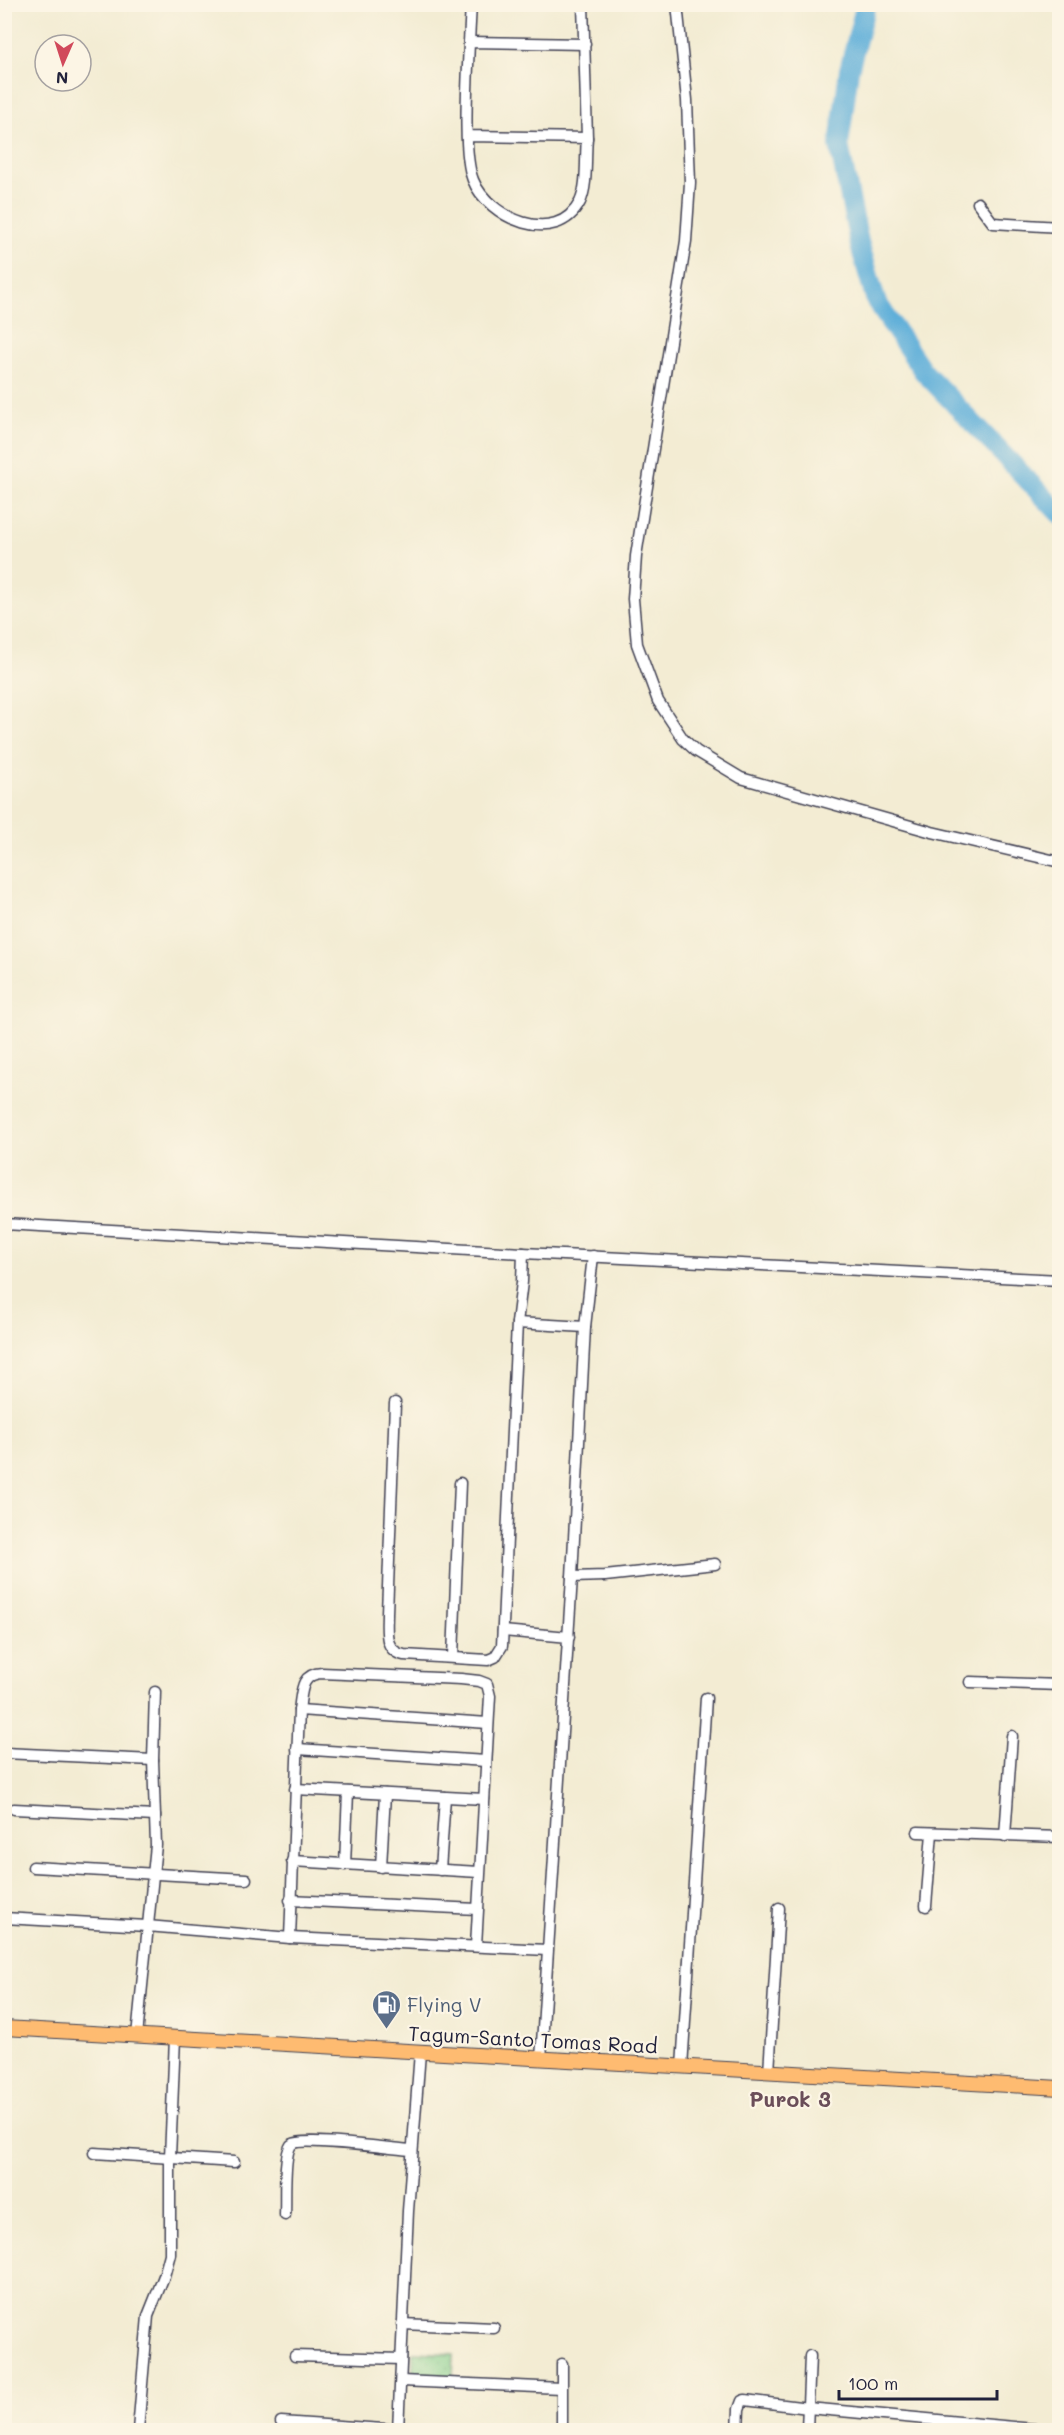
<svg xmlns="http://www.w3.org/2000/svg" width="1064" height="2435" viewBox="0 0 1064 2435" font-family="Mali,sans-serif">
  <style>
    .grass { fill: url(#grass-dots); stroke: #537863; stroke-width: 1.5 }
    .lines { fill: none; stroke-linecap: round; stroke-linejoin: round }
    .river { stroke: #5eafd9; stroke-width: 20 }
    .minor-casing { stroke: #414052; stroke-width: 13 }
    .major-casing { stroke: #414052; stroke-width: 16 }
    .minor { stroke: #fff; stroke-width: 10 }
    .major { stroke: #febb71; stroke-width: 14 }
    .labels { text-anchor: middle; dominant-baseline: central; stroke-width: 4.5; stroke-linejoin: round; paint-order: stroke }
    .service-label { font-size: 20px; fill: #4e5e75; stroke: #fcf5e5; text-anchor: start }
    .street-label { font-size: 20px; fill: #22223b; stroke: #fcf5e5 }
    .neighbourhood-label { font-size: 21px; font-weight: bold; fill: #6b4e59; stroke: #fcf5e5 }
  </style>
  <defs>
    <pattern id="grass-dots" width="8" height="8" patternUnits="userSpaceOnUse" patternTransform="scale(1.5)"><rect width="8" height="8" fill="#84ce8b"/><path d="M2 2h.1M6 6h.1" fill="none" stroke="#72b179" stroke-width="1.8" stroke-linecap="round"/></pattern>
  </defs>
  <rect width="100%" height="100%" fill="#fcf5e5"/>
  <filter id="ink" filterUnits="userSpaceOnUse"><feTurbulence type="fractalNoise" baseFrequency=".0167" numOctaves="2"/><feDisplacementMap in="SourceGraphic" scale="12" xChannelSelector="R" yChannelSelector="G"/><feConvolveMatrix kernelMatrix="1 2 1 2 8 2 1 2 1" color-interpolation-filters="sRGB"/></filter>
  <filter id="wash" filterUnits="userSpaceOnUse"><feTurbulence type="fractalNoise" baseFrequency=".008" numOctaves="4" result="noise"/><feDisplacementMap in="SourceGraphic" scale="24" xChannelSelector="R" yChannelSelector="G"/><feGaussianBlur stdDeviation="1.35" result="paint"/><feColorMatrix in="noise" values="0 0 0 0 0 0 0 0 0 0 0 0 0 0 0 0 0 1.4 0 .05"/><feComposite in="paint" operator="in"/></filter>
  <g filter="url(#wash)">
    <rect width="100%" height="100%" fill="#f3ecd3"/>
    <polygon class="grass" points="413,2352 454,2354 453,2379 413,2378"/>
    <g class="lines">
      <polyline class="river" points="866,4 849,70 839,145 859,242 876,301 923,371 1060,514"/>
    </g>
  </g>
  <g filter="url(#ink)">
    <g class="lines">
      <defs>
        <g id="minor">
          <polyline points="583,4 587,138"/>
          <polyline points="677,4 687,100 690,183 686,241 636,556 633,599 637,644 658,701 683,739 696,751 741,778 932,832 1060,862"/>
          <polyline points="1056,4 1060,9"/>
          <polyline points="469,42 471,4"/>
          <path d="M 468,136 L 587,138 C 585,158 588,185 580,202 C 556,248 488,218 473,180 C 462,153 468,74 469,42 L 585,44"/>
          <polyline points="978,203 993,223 1060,227"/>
          <polyline points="4,1224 523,1253 1060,1280"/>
          <polyline points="517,1323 585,1327"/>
          <path d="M 395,1403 L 387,1613 C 387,1630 383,1651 404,1655 L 488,1660 L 495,1657 L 502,1646 L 517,1323 L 522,1282 L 523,1253"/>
          <polyline points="572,1577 605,1576 715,1564"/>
          <polyline points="503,1631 569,1637"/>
          <polyline points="453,1657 460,1483"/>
          <polyline points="970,1682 1060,1685"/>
          <polyline points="299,1710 488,1723"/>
          <polyline points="297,1749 486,1761"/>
          <polyline points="4,1753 153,1760"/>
          <polyline points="295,1789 484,1799"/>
          <polyline points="14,1809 155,1816"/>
          <polyline points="918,1832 1060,1837"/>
          <polyline points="1005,1836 1012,1736"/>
          <polyline points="292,1861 479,1872"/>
          <polyline points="345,1865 348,1792"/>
          <polyline points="33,1867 246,1879"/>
          <polyline points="381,1867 385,1794"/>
          <polyline points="440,1870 445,1797"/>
          <polyline points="290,1900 477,1909"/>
          <polyline points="926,1906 932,1833"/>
          <polyline points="4,1918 147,1926 290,1938 547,1950"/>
          <path d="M 290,1938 L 299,1710 C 302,1692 300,1674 322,1673 L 461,1679 L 479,1681 L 487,1684 L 490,1696 L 476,1946"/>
          <polyline points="137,2036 156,1845 153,1760 155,1692"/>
          <polyline points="541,2059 572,1577 585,1327 593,1256"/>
          <polyline points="682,2067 706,1698"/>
          <polyline points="769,2072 779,1908"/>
          <polyline points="94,2153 234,2162"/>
          <path d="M 285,2215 C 286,2201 283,2156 291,2145 C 299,2136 395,2149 412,2150"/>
          <polyline points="402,2324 494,2328"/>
          <polyline points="295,2356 401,2359"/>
          <polyline points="401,2381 561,2388"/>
          <polyline points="281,2422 398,2430"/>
          <polyline points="138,2430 148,2316 164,2276 170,2254 170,2157 175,2038"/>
          <polyline points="398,2430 408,2211 420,2052"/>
          <polyline points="562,2430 562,2364"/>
          <polyline points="738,2430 739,2409 742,2401 745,2400 808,2408 1045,2430"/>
          <polyline points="807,2430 810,2356"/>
        </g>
        <polyline id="major" points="4,2028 1060,2088"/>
      </defs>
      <use href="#minor" class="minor-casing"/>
      <use href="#major" class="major-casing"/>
      <use href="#minor" class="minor"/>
      <use href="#major" class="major"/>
    </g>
  </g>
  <defs>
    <symbol id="fuel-pin" viewBox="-11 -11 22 30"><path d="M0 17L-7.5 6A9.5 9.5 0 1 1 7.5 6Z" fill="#5c6f8a" stroke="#fcf5e5"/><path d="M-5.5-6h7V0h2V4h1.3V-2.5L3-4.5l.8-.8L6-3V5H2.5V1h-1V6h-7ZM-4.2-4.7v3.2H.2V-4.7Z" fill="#fff"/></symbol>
  </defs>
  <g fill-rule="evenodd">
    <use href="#fuel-pin" x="370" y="1988" width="33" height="45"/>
  </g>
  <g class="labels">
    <g class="service-label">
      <text x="407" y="2004">Flying V</text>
    </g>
    <g class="street-label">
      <text transform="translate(533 2039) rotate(3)">Tagum-Santo Tomas Road</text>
    </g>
    <g class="neighbourhood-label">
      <text x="790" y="2098">Purok 3</text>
    </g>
  </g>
  <rect width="1064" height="2435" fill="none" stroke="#fcf5e5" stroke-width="24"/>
  <g transform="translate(63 63) rotate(183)"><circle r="28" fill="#fcf5e5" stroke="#a5a1a1" stroke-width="1.5"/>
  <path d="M0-4.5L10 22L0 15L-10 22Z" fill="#d1495b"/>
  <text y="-9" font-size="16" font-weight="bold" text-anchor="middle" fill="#22223b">N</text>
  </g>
  <path d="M839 2390v9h158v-9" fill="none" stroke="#22223b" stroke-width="3"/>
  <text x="848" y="2390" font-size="18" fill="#22223b" stroke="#fcf5e5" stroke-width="4.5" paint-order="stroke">100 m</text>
</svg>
